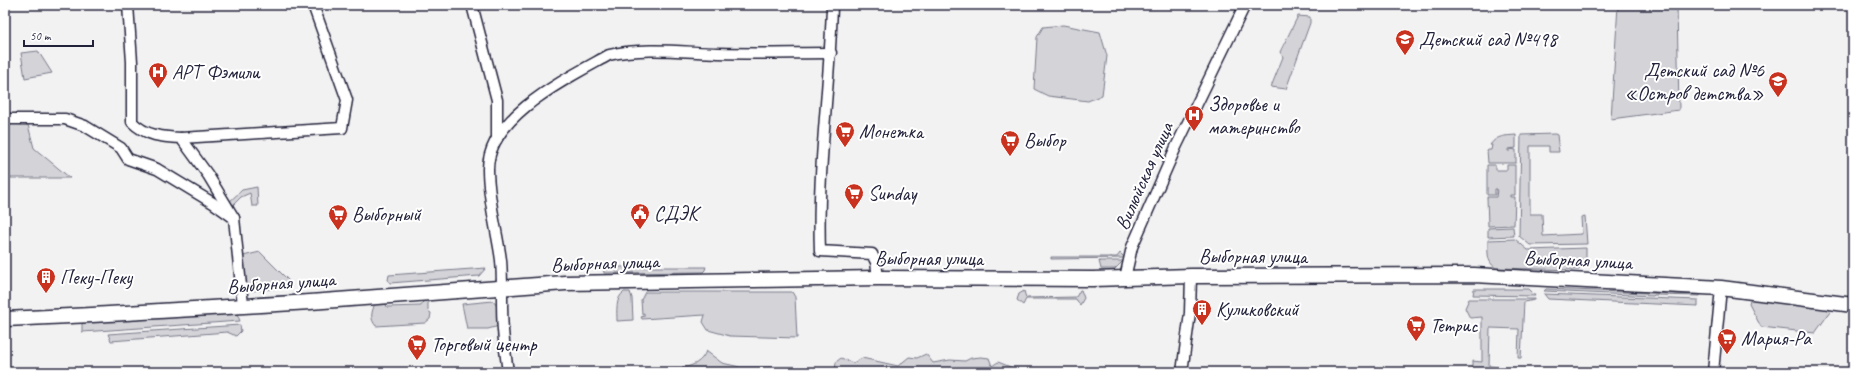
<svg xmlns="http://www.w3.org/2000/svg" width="1858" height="377" viewBox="0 0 1858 377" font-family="Caveat,sans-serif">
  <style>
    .green { fill: #d3d3d8; stroke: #7a7a8a }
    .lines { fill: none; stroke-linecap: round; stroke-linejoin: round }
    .street-casing { stroke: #22223b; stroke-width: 13 }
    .secondary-casing { stroke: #22223b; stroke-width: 17 }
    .street { stroke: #fff; stroke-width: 10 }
    .secondary { stroke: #fff; stroke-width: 14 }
    .labels { text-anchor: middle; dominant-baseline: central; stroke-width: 4; stroke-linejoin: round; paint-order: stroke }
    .poi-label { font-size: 20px; fill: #22223b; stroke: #fff; text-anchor: start }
    .street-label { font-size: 20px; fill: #22223b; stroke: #fff }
  </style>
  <rect width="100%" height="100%" fill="#f2f2f3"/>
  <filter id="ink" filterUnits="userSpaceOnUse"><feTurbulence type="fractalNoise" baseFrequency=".025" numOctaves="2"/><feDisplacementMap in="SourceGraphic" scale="8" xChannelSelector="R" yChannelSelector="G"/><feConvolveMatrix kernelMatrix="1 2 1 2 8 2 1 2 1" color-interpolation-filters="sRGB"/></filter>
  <g filter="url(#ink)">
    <g class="green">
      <polygon points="1618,5 1677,5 1679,110 1611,119"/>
      <polygon points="1298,16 1310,17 1310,23 1286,89 1271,87 1283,57 1280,52"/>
      <polygon points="1063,25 1100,32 1107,56 1102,95 1088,101 1048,96 1034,89 1037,37 1043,27"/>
      <polygon points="38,51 52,73 25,78 21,53"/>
      <polygon points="5,124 28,125 34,148 70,178 5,178"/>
      <polygon points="1555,134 1557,135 1559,152 1549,152 1549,146 1530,146 1530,214 1542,214 1543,236 1582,234 1581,217 1585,216 1587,244 1530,245 1519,236 1521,135"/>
      <path d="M 1516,135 L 1516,148 L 1508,149 L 1508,151 L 1510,151 L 1511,149 L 1516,150 L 1516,163 L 1488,163 L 1487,150 L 1491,150 L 1492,145 L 1490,145 C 1497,135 1505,136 1516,135 Z"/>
      <polygon points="1487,165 1495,165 1495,170 1507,170 1507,165 1515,165 1515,195 1510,195 1510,197 1515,197 1514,225 1488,226 1487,197 1496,197 1497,189 1495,189 1495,195 1487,195"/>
      <polygon points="257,187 258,206 252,206 250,193 241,197 231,207 228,203 242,190"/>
      <polygon points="1513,227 1514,236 1488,237 1488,228"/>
      <path d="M 1515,239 L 1528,250 L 1586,248 L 1586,264 L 1579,270 L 1496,268 C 1486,262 1488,251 1488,240 Z"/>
      <polygon points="260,252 290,282 291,287 251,291 245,288 241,259 243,256"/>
      <polygon points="1120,253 1125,258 1051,259 1051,257 1117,257"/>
      <polygon points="1099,261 1123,261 1115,269 1101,269"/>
      <polygon points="603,267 706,267 705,270 703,272 608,273 604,273"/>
      <polygon points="486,268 479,276 390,283 388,280 389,275"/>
      <polygon points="1474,289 1529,289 1533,293 1535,296 1473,295"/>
      <polygon points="1546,289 1700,295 1700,296 1654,295 1653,296 1544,291"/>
      <polygon points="1080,290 1081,290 1084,298 1080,305 1076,299 1026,299 1023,305 1017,300 1019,294 1024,291 1026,298 1076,297"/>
      <path d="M 624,292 L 630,292 L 632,298 L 633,320 L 617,321 C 617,312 615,298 624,292 Z"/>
      <polygon points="645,292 792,292 795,297 797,338 730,336 708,330 703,322 705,315 642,319 641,317 644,316 644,313 642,314 641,300"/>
      <polygon points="1544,294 1698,300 1698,306 1548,299"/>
      <polygon points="1752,295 1827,307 1830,312 1815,333 1761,327 1749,304"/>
      <path d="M 424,299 L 428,301 L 428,311 L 431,313 L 430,319 L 425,323 L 376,326 C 369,318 372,312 375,303 L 385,302 L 387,307 L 421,306 Z"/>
      <polygon points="1469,299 1535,299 1535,300 1524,302 1521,358 1518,358 1519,329 1490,328 1489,366 1511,368 1510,372 1472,372 1472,361 1482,362 1482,317 1470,318 1465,308"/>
      <polygon points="493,301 500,310 499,326 488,329 467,329 462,304"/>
      <polygon points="231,312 235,312 238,316 240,321 82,332 82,323"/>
      <polygon points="240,325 241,331 236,336 227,332 111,341 108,334"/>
      <path d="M 706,351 L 722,363 L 740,367 L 798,367 L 798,372 L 647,372 L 649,369 C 668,368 698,373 706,351 Z"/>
      <polygon points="926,354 933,363 950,360 965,361 971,358 981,357 989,358 992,366 998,362 1023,372 835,372 836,362 841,358 853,363 862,358 898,366 909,357 917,358"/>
    </g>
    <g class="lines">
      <defs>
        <g id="street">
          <path d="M 128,5 L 132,62 L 132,122 C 146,136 162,137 181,138 L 342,128 L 347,100 L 313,5"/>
          <polyline points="472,5 497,100 497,139"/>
          <path d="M 832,5 C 830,87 817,169 820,251 L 872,254 L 876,262 L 878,278"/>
          <polyline points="5,119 65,119 85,126 121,148 128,159 157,169 213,203 234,218"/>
          <polyline points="181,138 208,175 234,218 243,305"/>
          <polyline points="1125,278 1132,247 1176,147 1245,5"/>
          <path d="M 508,372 C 506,358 504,344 503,330 C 501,306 503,283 501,260 C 497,230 488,200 488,169 C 488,116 568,78 609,55 C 644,47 682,52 718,53 C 756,54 793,53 831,53"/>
          <polyline points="1182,372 1190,313 1191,276"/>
          <polyline points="1713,372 1721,288"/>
        </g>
        <polyline id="secondary" points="5,319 92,315 310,302 565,283 878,278 1093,279 1191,276 1474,275 1721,288 1853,305"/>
      </defs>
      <use href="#street" class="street-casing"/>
      <use href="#secondary" class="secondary-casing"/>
      <use href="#street" class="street"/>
      <use href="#secondary" class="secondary"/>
    </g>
  </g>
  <defs>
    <symbol id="school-pin" viewBox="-11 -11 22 30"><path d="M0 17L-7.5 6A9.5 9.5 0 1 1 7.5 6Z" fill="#c8321e" stroke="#fff"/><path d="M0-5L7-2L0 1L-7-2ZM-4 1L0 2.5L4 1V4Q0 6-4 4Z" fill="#fff"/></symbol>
    <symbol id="hospital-pin" viewBox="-11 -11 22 30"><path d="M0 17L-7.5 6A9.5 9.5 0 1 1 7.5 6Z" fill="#c8321e" stroke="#fff"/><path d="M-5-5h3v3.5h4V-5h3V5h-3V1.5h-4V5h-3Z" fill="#fff"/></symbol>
    <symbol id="supermarket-pin" viewBox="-11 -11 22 30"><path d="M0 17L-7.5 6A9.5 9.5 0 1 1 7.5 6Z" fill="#c8321e" stroke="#fff"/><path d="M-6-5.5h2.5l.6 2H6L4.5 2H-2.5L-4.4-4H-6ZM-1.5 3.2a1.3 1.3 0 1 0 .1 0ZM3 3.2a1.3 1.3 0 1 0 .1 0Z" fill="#fff"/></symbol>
    <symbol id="civic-pin" viewBox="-11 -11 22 30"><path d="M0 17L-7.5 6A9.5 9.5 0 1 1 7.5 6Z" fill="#c8321e" stroke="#fff"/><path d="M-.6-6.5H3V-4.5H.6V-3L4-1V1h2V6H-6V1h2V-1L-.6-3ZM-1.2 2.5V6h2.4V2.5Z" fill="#fff"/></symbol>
    <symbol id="building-pin" viewBox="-11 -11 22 30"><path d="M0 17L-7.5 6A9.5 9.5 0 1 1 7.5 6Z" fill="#c8321e" stroke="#fff"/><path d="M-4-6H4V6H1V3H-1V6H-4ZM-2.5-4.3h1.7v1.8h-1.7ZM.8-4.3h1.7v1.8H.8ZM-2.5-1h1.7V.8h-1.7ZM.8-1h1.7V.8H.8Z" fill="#fff"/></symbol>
  </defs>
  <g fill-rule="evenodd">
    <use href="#school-pin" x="1394" y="28" width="22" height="30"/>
    <use href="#hospital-pin" x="147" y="61" width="22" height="30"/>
    <use href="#school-pin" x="1767" y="70" width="22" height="30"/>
    <use href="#hospital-pin" x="1183" y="104" width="22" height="30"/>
    <use href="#supermarket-pin" x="834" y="120" width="22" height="30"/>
    <use href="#supermarket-pin" x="999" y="129" width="22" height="30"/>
    <use href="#supermarket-pin" x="843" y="182" width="22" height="30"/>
    <use href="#civic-pin" x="629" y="202" width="22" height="30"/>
    <use href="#supermarket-pin" x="327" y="203" width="22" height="30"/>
    <use href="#building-pin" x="35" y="266" width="22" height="30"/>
    <use href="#building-pin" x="1191" y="298" width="22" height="30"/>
    <use href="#supermarket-pin" x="1405" y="314" width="22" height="30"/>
    <use href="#supermarket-pin" x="1716" y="327" width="22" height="30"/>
    <use href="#supermarket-pin" x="406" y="333" width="22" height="30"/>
  </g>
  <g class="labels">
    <g class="poi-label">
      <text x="1419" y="39">Детский сад №498</text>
      <text x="1764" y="70" text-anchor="end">Детский сад №6<tspan x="1764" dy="23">«Остров детства»</tspan></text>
      <text x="172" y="72">АРТ Фэмили</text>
      <text x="1208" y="104">Здоровье и<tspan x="1208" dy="23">материнство</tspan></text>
      <text x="859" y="131">Монетка</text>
      <text x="1024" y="140">Выбор</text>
      <text x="868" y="193">Sunday</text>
      <text x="654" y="213">СДЭК</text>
      <text x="352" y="214">Выборный</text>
      <text x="60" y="277">Пеку-Пеку</text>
      <text x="1216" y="309">Куликовский</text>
      <text x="1430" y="325">Тетрис</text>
      <text x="1741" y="338">Мария-Ра</text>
      <text x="431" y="344">Торговый центр</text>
    </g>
    <g class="street-label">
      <text transform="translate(1144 176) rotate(-66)">Вилюйская улица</text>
      <text x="1253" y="256">Выборная улица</text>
      <text x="929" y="258">Выборная улица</text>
      <text transform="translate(1578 260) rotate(3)">Выборная улица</text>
      <text transform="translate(605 263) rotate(-2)">Выборная улица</text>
      <text transform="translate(281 283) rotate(-4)">Выборная улица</text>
    </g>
  </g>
  <rect width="1858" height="377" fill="none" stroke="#fff" stroke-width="20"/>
  <rect x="10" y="10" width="1838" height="357" fill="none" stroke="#22223b" stroke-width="1.5" filter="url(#ink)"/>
  <path d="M24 40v6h69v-6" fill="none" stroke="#22223b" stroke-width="2"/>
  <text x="30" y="40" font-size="12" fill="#22223b" stroke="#ffffff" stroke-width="3" paint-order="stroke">50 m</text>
</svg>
